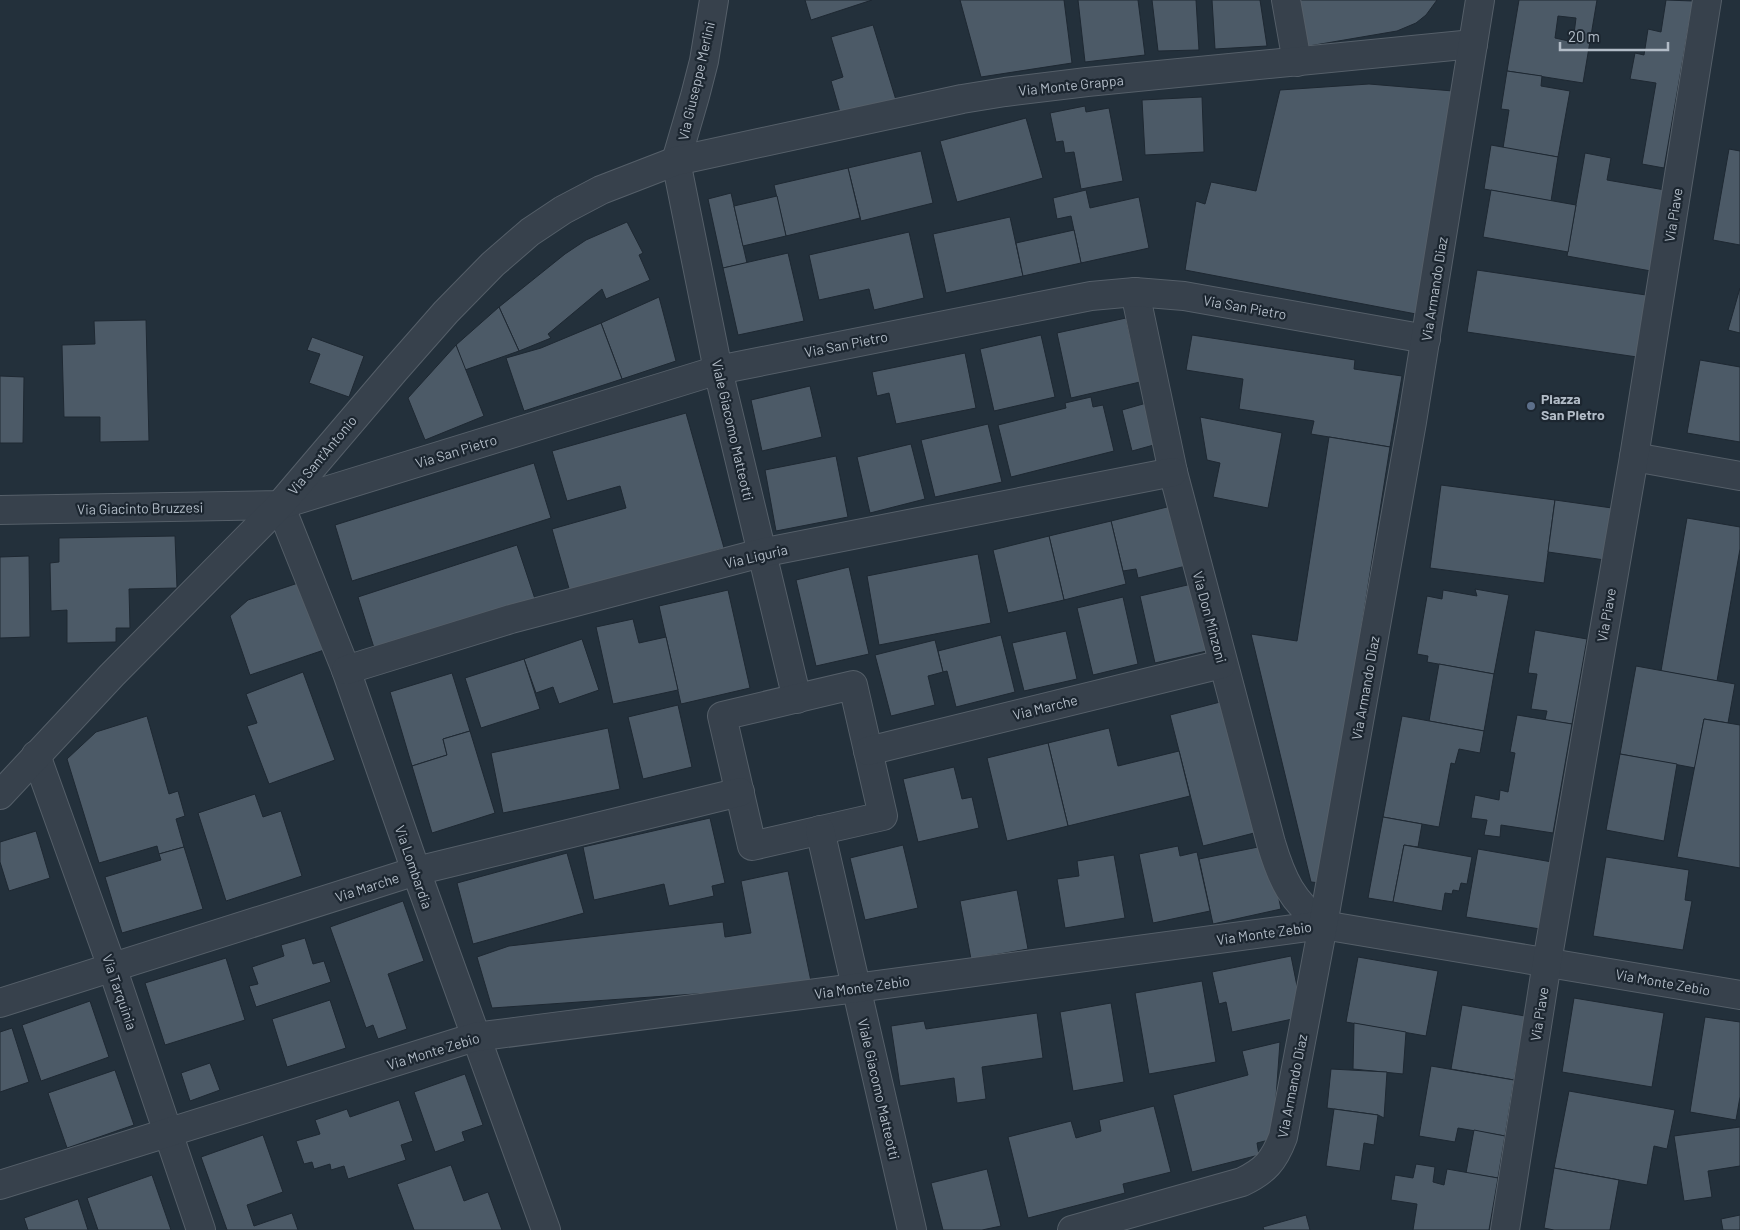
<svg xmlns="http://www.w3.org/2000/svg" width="1740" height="1230" viewBox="0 0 1740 1230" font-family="Barlow,sans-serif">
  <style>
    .building { fill: #4c5a67; stroke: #1e2832; fill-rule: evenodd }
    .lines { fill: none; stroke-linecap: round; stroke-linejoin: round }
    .minor-casing { stroke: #555f69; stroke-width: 30 }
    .minor { stroke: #37414c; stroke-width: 28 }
    .service-dot { fill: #5c6f8a; stroke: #1c2630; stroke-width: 2 }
    .labels { text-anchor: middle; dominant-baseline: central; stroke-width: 4.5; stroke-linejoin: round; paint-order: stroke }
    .street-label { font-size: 14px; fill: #b2bcc7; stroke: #1c2630 }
    .poi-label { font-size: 14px; font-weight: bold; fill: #b2bcc7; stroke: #1c2630; text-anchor: start }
  </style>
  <rect width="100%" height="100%" fill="#23303b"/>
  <g class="building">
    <polygon points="805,0 872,0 811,20"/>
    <polygon points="960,0 1064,0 1072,63 981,77"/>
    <polygon points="1078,0 1138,0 1145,55 1085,62"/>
    <polygon points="1152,0 1196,0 1199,50 1158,51"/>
    <polygon points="1212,0 1260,0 1267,46 1215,49"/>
    <polygon points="1295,0 1437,0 1426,15 1416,23 1397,31 1303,47"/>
    <path d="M 1519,0 L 1597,0 L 1583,83 L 1507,71 ZM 1558,16 L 1576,18 L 1573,42 L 1555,38 Z"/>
    <polygon points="1666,0 1693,1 1664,168 1642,164 1656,83 1630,79 1635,53 1644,55 1648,29 1661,32"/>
    <polygon points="873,25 896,100 841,116 831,81 843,77 831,37"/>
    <polygon points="1507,71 1542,76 1541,86 1570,91 1558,157 1503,148 1509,110 1501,109"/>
    <polygon points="1369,84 1453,91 1416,314 1185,270 1196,201 1205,204 1211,182 1256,191 1280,90"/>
    <polygon points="1202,97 1204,152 1145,155 1142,100"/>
    <polygon points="1085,106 1086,112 1109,108 1123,181 1081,189 1074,152 1065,153 1063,141 1056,142 1050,113"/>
    <polygon points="1026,118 1043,178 957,202 940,141"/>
    <polygon points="1491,145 1558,157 1551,201 1484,189"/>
    <polygon points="1729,149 1740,151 1740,245 1713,240"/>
    <polygon points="921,151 933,203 861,221 848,168"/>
    <polygon points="1585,153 1611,158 1607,180 1665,190 1651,271 1567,256"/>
    <polygon points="848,168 860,218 786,236 774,185"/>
    <polygon points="1086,190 1090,208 1139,197 1149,248 1081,263 1071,216 1057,219 1053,198"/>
    <polygon points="1491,190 1576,205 1568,252 1483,237"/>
    <polygon points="731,193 747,263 723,268 708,199"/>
    <polygon points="777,196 786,236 743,246 734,206"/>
    <polygon points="1010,217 1023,276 946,293 933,234"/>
    <polygon points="627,222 643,253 639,255 650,280 606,299 602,289 548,334 551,338 519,351 499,307 565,254 586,240"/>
    <polygon points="1074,230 1081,263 1023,276 1016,243"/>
    <polygon points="909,232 924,298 874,310 869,289 819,300 809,255"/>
    <polygon points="788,253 804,321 738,335 723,268"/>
    <polygon points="1477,270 1646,295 1637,357 1467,332"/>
    <polygon points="1740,288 1740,333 1728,330"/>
    <polygon points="659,297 676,361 622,379 601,323"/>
    <polygon points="499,307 519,351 465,370 456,345"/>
    <polygon points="1126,318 1140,382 1071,398 1057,333"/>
    <polygon points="146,320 149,441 100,442 100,417 64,417 62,345 95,344 94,321"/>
    <polygon points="601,323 622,379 524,411 506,358 541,348"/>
    <polygon points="1041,335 1055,397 994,411 980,349"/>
    <polygon points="1192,335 1355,360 1354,369 1402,376 1390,447 1311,434 1314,421 1239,409 1243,379 1186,370"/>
    <polygon points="312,337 364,356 349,397 309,383 320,354 307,350"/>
    <polygon points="456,345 484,416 425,440 408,398"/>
    <polygon points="965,353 976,408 896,424 889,393 877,396 872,372"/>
    <polygon points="1700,360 1740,367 1740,442 1687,433"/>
    <polygon points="0,376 24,377 23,443 0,443"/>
    <polygon points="810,386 822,437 762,451 751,400"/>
    <polygon points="1091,397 1093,407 1103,405 1114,451 1011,477 998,425 1066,408 1065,403"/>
    <polygon points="1150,402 1161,443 1132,451 1122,410"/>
    <polygon points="686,413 724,548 570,592 552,529 626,508 620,486 567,501 552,451"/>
    <polygon points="1200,417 1282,433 1268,508 1213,497 1220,463 1207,460"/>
    <polygon points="988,424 1002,482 935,497 921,440"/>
    <polygon points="1329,437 1390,447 1321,883 1311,882 1251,634 1297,641"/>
    <polygon points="911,444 925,499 870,513 857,457"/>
    <polygon points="836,456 848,517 776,531 765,470"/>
    <polygon points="534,463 551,518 352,581 335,525"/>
    <polygon points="1441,485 1555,500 1544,583 1430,568"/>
    <polygon points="1555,500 1612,508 1605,560 1548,552"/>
    <polygon points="1175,505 1190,565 1138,578 1136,569 1123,571 1111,521"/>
    <polygon points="1687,518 1740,527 1740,549 1717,681 1661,671"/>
    <polygon points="1111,521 1126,584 1064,600 1049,536"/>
    <polygon points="175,536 177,588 129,589 130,628 116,628 116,642 67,643 67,610 51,611 50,563 59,562 59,538"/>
    <polygon points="1049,536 1064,600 1008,613 993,550"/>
    <polygon points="517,545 535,599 375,651 358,597"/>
    <polygon points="978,554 991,623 879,645 867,576"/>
    <polygon points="29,556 30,637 0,638 0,557"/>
    <polygon points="849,567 869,654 816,666 796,580"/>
    <polygon points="301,582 324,650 250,675 230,616 248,600"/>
    <polygon points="1196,583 1211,650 1155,663 1140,596"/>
    <polygon points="1475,589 1509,595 1494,674 1427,662 1428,656 1417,654 1427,596 1442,599 1443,590 1477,596"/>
    <polygon points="728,590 750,688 681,704 659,606"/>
    <polygon points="1123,597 1138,664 1093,675 1077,608"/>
    <polygon points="633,619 639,643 666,637 678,690 613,704 596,627"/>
    <polygon points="1535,630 1587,639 1572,724 1545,720 1547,711 1531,709 1537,674 1528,673"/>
    <polygon points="1066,631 1077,679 1024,691 1012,643"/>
    <polygon points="1001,635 1015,692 956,707 947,671 943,672 938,651"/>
    <polygon points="582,639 599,690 559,704 553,687 536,693 524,659"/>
    <polygon points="935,640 943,672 928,676 935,705 891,716 875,655"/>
    <polygon points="524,659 540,709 481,728 465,678"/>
    <polygon points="1439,664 1494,674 1484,731 1429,721"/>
    <polygon points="1636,666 1735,684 1728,723 1704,719 1695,768 1620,754"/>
    <polygon points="303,672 335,760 269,784 247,726 257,723 246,694"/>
    <polygon points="452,673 470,731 443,739 447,755 412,766 390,692"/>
    <polygon points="1224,701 1258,832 1203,846 1170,715"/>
    <polygon points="678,705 692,767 643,779 628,717"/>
    <polygon points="1517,715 1572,724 1553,833 1501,825 1500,837 1484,835 1487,820 1471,818 1475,795 1499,800 1500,790 1508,792 1515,753 1510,752"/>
    <polygon points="147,716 169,794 178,791 185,816 176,819 184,847 159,854 157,846 99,863 67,759 96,732"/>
    <polygon points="1402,716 1484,731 1480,753 1459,749 1455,764 1451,763 1439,827 1383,817"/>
    <polygon points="1704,719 1740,725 1740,868 1677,857"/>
    <polygon points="608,728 620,789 503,813 491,753"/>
    <polygon points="1109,728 1118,766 1179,751 1190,796 1068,826 1048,743"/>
    <polygon points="470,731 495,813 432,833 412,766 447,755 443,739"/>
    <polygon points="1048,743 1068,826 1007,841 987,758"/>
    <polygon points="1620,754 1677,764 1664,841 1606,830"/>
    <polygon points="954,767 962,799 972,797 979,828 918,842 903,779"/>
    <polygon points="255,794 263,817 281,811 302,876 226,901 198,813"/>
    <polygon points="1383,817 1422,824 1418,847 1404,845 1393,902 1368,898"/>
    <polygon points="710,818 725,883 712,886 714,896 669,906 664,884 594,900 583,847"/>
    <polygon points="36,831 50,878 9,891 0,862 0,842"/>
    <polygon points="903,845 918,908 865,920 850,858"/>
    <polygon points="1268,845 1281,909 1213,924 1199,859"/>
    <polygon points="1404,845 1472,857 1467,884 1461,883 1459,891 1453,890 1452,894 1445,893 1442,911 1393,902"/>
    <polygon points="1178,846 1180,856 1197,852 1210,911 1153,923 1139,854"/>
    <polygon points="184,847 203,909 122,933 105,877 161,860 159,854"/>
    <polygon points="1478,849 1552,862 1540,929 1466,917"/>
    <polygon points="567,853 584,913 473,944 457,883"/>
    <polygon points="1114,855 1125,918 1065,928 1057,879 1079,876 1077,861"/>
    <polygon points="1606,857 1689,870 1685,900 1692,901 1683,950 1593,936"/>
    <polygon points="788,871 812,986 492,1008 477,957 509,946 723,922 725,937 751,933 741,881"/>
    <polygon points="1017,890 1028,949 971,959 960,901"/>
    <polygon points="403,901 424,961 388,974 407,1029 378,1039 373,1025 366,1028 330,927"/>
    <polygon points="305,938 313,964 324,961 331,982 256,1007 249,986 258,984 252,967 284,956 281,945"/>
    <polygon points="1291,956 1300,1001 1297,1018 1232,1032 1226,1002 1219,1004 1212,972"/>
    <polygon points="1358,957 1438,971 1426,1036 1346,1022"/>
    <polygon points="226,958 245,1020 165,1045 145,983"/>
    <polygon points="1202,981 1216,1062 1149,1074 1135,993"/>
    <polygon points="1574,998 1664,1013 1652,1087 1562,1072"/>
    <polygon points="330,1000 346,1048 287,1067 272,1019"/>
    <polygon points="90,1001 109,1057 41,1081 22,1025"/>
    <polygon points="1111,1003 1124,1082 1073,1091 1060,1012"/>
    <polygon points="1462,1005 1525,1016 1514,1080 1451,1069"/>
    <polygon points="1037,1013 1043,1058 982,1067 986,1099 957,1103 954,1078 900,1086 891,1026 924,1021 926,1029"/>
    <polygon points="1705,1017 1740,1022 1740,1097 1736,1120 1690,1112"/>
    <polygon points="1354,1023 1406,1032 1403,1074 1353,1069"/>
    <polygon points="12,1028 29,1082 0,1092 0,1032"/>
    <polygon points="1280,1042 1273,1139 1257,1143 1259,1155 1192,1172 1173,1095 1248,1075 1242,1051"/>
    <polygon points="210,1063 220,1090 190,1101 181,1073"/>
    <polygon points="1431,1066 1514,1080 1505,1136 1458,1128 1455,1142 1419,1136"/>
    <polygon points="1331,1069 1387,1072 1384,1118 1378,1115 1327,1108"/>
    <polygon points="115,1070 134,1125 67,1148 48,1093"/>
    <polygon points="465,1074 483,1125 462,1132 465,1141 435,1152 414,1092"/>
    <polygon points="1569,1091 1675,1110 1667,1149 1654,1146 1647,1185 1554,1168"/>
    <polygon points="399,1100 413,1141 401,1145 406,1160 348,1179 344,1166 331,1170 330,1164 314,1169 312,1162 304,1164 296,1141 320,1134 315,1120 347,1109 350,1117"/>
    <polygon points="1154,1106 1171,1172 1123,1184 1125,1193 1028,1218 1008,1137 1071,1121 1076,1138 1101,1131 1099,1120"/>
    <polygon points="1334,1109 1378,1115 1374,1145 1364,1143 1360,1171 1326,1166"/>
    <polygon points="1740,1127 1740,1166 1708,1171 1712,1197 1684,1201 1674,1136"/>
    <polygon points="1474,1130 1505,1136 1498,1178 1466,1173"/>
    <polygon points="263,1135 283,1192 247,1205 254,1226 292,1213 298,1230 227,1230 201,1157"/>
    <polygon points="1416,1164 1435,1167 1433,1182 1444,1185 1447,1169 1498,1178 1489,1230 1413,1230 1417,1204 1391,1200 1395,1175 1413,1178"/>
    <polygon points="451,1165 464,1201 488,1192 502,1230 414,1230 397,1184"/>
    <polygon points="1554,1168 1619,1180 1610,1230 1554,1230 1544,1228"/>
    <polygon points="987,1169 1001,1226 982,1230 943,1230 931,1183"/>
    <polygon points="152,1175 171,1230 98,1230 87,1198"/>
    <polygon points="78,1199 88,1230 28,1230 24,1218"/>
    <polygon points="1306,1215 1310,1230 1264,1230 1263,1227"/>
    <polygon points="1740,1215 1740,1230 1723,1230 1721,1219"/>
  </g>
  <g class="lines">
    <defs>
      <g id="minor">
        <polyline points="714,0 704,61 695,96 676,161 718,370 797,699"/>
        <polyline points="1286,0 1297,62"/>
        <path d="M 1135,292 L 1173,472 L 1271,843 C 1282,880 1292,901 1323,925"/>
        <polyline points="1634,457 1740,476"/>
        <polyline points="280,505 346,670 416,871 546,1230"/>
        <polyline points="0,510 280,505 718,370 1091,296 1135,292 1184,296 1426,339"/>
        <polyline points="346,670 511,619 761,553 1173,472"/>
        <polygon points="853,685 883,816 752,846 722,716"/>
        <polyline points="868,751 1222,664"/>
        <polyline points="36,755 112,967 201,1230"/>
        <polyline points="0,795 112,675 280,505 395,370 446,312 493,264 530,232 563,210 601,190 676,161 962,99 1005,92 1087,82 1473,44"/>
        <polyline points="820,830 912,1230"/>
        <polyline points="0,1003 416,871 740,792"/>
        <polyline points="0,1185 475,1037 856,988 1323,925 1740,995"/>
        <path d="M 1072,1230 L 1242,1182 C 1265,1171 1274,1161 1283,1137 L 1323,925 L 1412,422 L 1480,0"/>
        <polyline points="1505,1230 1547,962 1634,457 1707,0"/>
      </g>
    </defs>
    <use href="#minor" class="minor-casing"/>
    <use href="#minor" class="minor"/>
  </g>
  <circle class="service-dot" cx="1531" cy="406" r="5"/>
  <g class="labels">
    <g class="street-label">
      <text transform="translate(696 81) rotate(-77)">Via Giuseppe Merlini</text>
      <text transform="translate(1071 85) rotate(-6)">Via Monte Grappa</text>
      <text transform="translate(1673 215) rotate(-81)">Via Piave</text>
      <text transform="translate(1434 289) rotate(-81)">Via Armando Diaz</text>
      <text transform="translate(1245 307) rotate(10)">Via San Pietro</text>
      <text transform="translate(846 344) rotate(-11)">Via San Pietro</text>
      <text transform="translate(733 430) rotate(77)">Viale Giacomo Matteotti</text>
      <text transform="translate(456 451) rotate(-17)">Via San Pietro</text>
      <text transform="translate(322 455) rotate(-50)">Via Sant'Antonio</text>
      <text transform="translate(140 508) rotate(-1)">Via Giacinto Bruzzesi</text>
      <text transform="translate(756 556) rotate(-13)">Via Liguria</text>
      <text transform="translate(1606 615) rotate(-80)">Via Piave</text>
      <text transform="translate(1210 617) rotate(75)">Via Don Minzoni</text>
      <text transform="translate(1365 688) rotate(-80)">Via Armando Diaz</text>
      <text transform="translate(1045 707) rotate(-14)">Via Marche</text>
      <text transform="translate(414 867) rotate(71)">Via Lombardia</text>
      <text transform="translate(367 887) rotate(-18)">Via Marche</text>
      <text transform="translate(1264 933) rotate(-8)">Via Monte Zebio</text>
      <text transform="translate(1663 982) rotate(10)">Via Monte Zebio</text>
      <text transform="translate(862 987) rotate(-8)">Via Monte Zebio</text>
      <text transform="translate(120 992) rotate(71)">Via Tarquinia</text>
      <text transform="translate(1539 1014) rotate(-81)">Via Piave</text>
      <text transform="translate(433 1051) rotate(-17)">Via Monte Zebio</text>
      <text transform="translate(1292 1086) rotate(-79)">Via Armando Diaz</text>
      <text transform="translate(879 1089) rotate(77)">Viale Giacomo Matteotti</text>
    </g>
    <g class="poi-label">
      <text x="1541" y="398">Piazza<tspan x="1541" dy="16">San Pietro</tspan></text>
    </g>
  </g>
  <path d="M1560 42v8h108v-8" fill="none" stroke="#b2bcc7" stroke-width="2.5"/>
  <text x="1568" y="42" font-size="15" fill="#b2bcc7" stroke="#1c2630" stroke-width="4" paint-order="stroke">20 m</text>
</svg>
